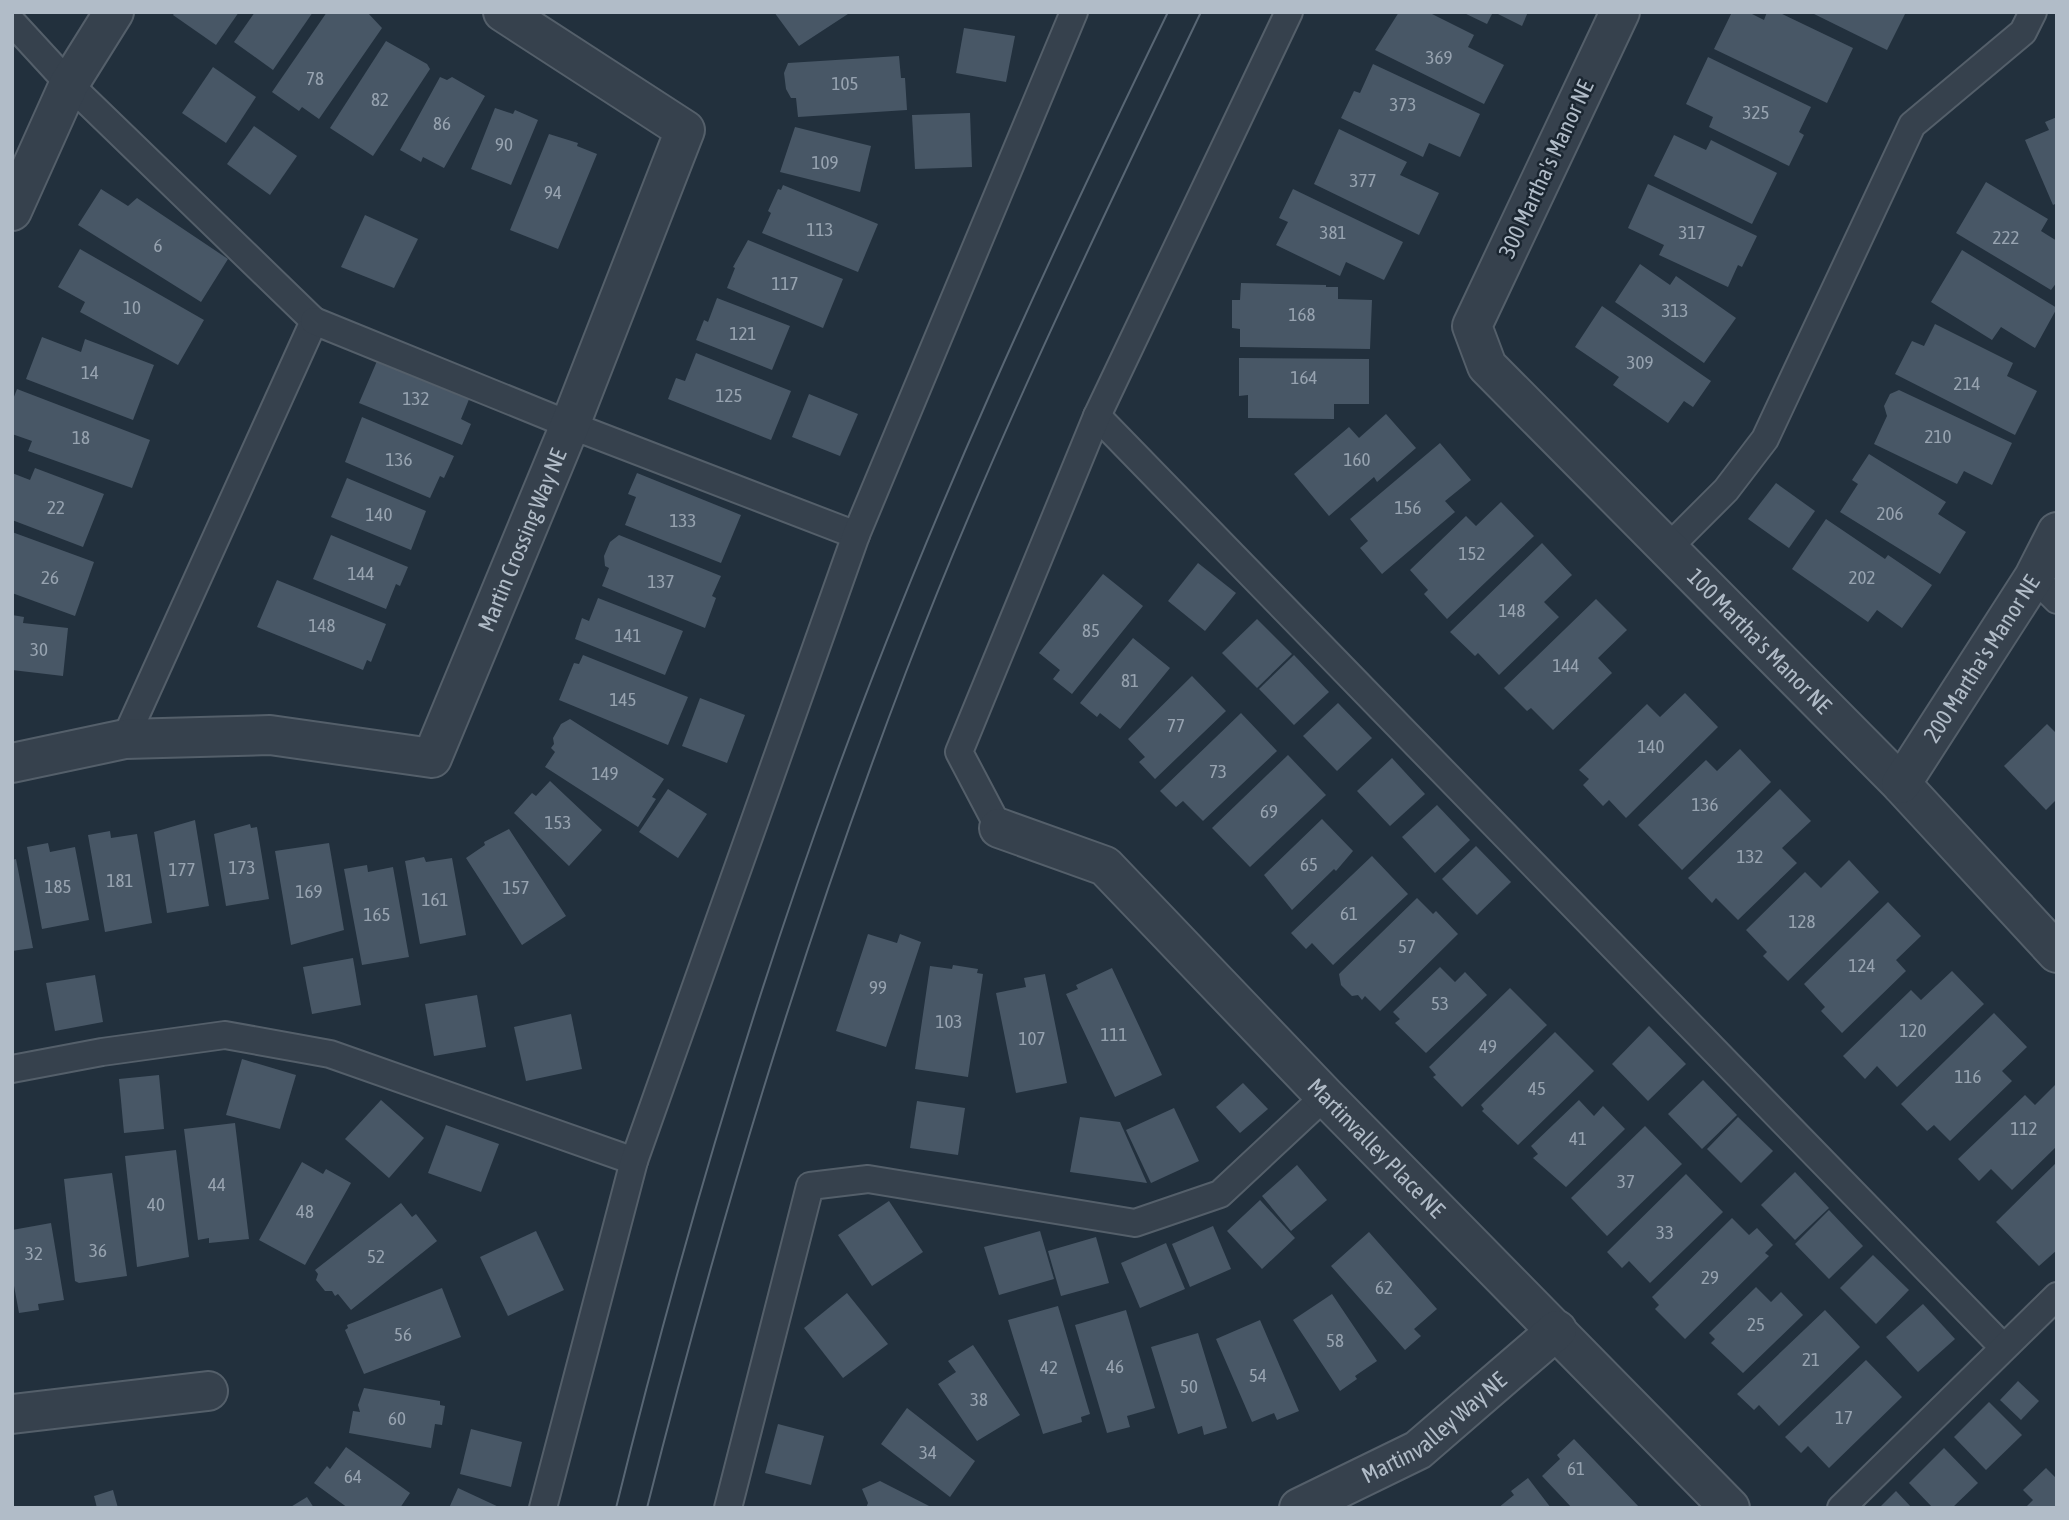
<svg xmlns="http://www.w3.org/2000/svg" width="2069" height="1520" viewBox="0 0 2069 1520" font-family="'Asap Condensed',sans-serif">
  <style>
    .building { fill: #485766 }
    .lines { fill: none; stroke-linecap: round; stroke-linejoin: round }
    .lane-casing { stroke: #545f6a; stroke-width: 30 }
    .street-casing { stroke: #545f6a; stroke-width: 42 }
    .lane { stroke: #36414d; stroke-width: 26 }
    .street { stroke: #36414d; stroke-width: 38 }
    .tram { stroke: #586674; stroke-width: 2 }
    .labels { text-anchor: middle; dominant-baseline: central; stroke-width: 5; stroke-linejoin: round; paint-order: stroke }
    .number-label { font-size: 19px; fill: #97a3b0 }
    .street-label { font-size: 23px; fill: #b1bcc8; stroke: #1b2631 }
  </style>
  <rect width="100%" height="100%" fill="#22303d"/>
  <g class="building">
    <polygon points="175,12 239,12 216,45 173,15"/>
    <polygon points="255,12 313,12 273,70 234,42"/>
    <polygon points="327,12 367,12 382,28 319,119 302,107 299,111 272,92"/>
    <polygon points="774,12 851,12 799,46"/>
    <polygon points="1399,12 1428,12 1474,35 1468,47 1504,65 1484,104 1375,50"/>
    <polygon points="1462,12 1493,12 1487,24"/>
    <polygon points="1494,12 1528,12 1522,26"/>
    <polygon points="1732,12 1748,12 1764,20 1767,12 1778,12 1853,48 1827,103 1714,49"/>
    <polygon points="1810,12 1906,12 1887,50"/>
    <polygon points="964,28 1015,36 1006,82 956,73"/>
    <polygon points="386,41 427,64 430,69 373,156 330,128"/>
    <polygon points="899,56 901,78 905,78 907,110 798,117 796,98 791,98 786,89 784,73 788,63"/>
    <polygon points="1708,57 1811,107 1799,132 1804,135 1789,166 1709,127 1713,117 1686,104"/>
    <polygon points="1373,64 1480,114 1460,157 1429,143 1423,157 1341,118 1354,91 1360,93"/>
    <polygon points="213,67 256,97 226,143 182,113"/>
    <polygon points="440,77 447,80 452,77 485,96 444,168 423,157 421,162 400,150"/>
    <polygon points="495,108 513,114 515,110 538,120 511,185 471,169"/>
    <polygon points="970,113 972,167 915,169 912,115"/>
    <polygon points="2057,117 2057,203 2053,205 2025,140 2049,130 2045,122"/>
    <polygon points="254,126 297,156 270,195 227,164"/>
    <polygon points="795,127 871,146 860,192 780,172"/>
    <polygon points="1339,129 1407,162 1400,175 1439,193 1419,235 1314,184"/>
    <polygon points="549,134 578,143 577,146 597,154 558,249 510,230"/>
    <polygon points="1674,135 1706,150 1711,140 1777,173 1752,224 1654,176"/>
    <polygon points="1986,182 2048,219 2041,231 2057,241 2057,282 2051,290 1956,233"/>
    <polygon points="1648,184 1757,236 1742,267 1738,265 1728,287 1659,255 1664,245 1628,228"/>
    <polygon points="783,185 878,224 858,272 762,233 771,213 768,211 778,189 781,190"/>
    <polygon points="101,189 128,206 137,198 228,259 201,302 78,225"/>
    <polygon points="1293,189 1403,242 1384,280 1346,262 1340,276 1276,245 1288,222 1279,218"/>
    <polygon points="365,215 418,239 394,288 341,267"/>
    <polygon points="748,240 843,279 823,328 727,288 735,268 733,267"/>
    <polygon points="80,249 204,320 178,365 80,312 85,302 58,287"/>
    <polygon points="1962,250 2057,308 2035,348 2001,327 1992,340 1931,302"/>
    <polygon points="1640,264 1670,285 1676,276 1736,318 1704,363 1615,302"/>
    <polygon points="1241,283 1326,285 1326,287 1338,287 1338,299 1372,300 1370,349 1240,347 1240,329 1232,328 1232,300 1240,300"/>
    <polygon points="717,298 790,326 772,370 696,340 704,320 708,322"/>
    <polygon points="1602,306 1711,381 1693,407 1684,401 1668,423 1613,385 1619,377 1575,347"/>
    <polygon points="1935,324 2013,363 2007,376 2037,391 2015,435 1895,374 1912,341 1924,346"/>
    <polygon points="42,337 81,352 85,339 154,365 133,420 26,379"/>
    <polygon points="696,353 791,391 771,440 668,399 676,378 685,381"/>
    <polygon points="380,354 472,392 461,419 471,424 462,445 359,403"/>
    <polygon points="1239,358 1369,359 1369,404 1334,404 1334,419 1248,418 1248,395 1239,396"/>
    <polygon points="17,389 150,440 132,488 28,451 32,441 12,434 12,402"/>
    <polygon points="1899,390 2012,443 1992,485 1964,471 1957,484 1874,444 1887,416 1884,406 1890,394"/>
    <polygon points="809,394 858,414 840,456 792,437"/>
    <polygon points="1386,414 1416,448 1377,482 1374,477 1329,516 1294,474 1349,427 1359,438"/>
    <polygon points="362,417 454,456 444,478 440,476 430,498 345,462"/>
    <polygon points="1440,443 1471,480 1445,501 1455,512 1382,574 1360,548 1368,541 1350,519"/>
    <polygon points="1869,454 1946,502 1938,514 1966,532 1940,574 1840,512 1858,484 1852,480"/>
    <polygon points="35,468 104,494 83,547 12,520 12,473 30,480"/>
    <polygon points="637,473 741,515 721,563 625,525 636,497 628,494"/>
    <polygon points="347,478 426,511 411,550 331,517"/>
    <polygon points="1776,483 1815,511 1789,548 1748,519"/>
    <polygon points="1501,502 1534,536 1447,619 1424,594 1428,590 1410,570 1466,516 1476,526"/>
    <polygon points="1826,519 1885,559 1888,555 1932,585 1902,628 1877,610 1868,622 1792,569"/>
    <polygon points="12,532 94,562 75,616 12,593"/>
    <polygon points="331,535 408,567 400,586 396,584 386,609 313,579"/>
    <polygon points="619,535 721,576 712,596 716,598 705,628 602,586 609,568 605,566 604,556 610,542"/>
    <polygon points="1542,543 1572,575 1544,602 1559,617 1499,675 1478,653 1475,656 1450,632"/>
    <polygon points="1198,563 1236,593 1205,631 1168,601"/>
    <polygon points="1103,574 1143,606 1072,694 1053,679 1060,670 1039,653"/>
    <polygon points="277,580 386,624 371,662 367,660 363,670 257,627"/>
    <polygon points="598,598 683,631 665,675 575,639 582,618 589,621"/>
    <polygon points="1596,599 1627,630 1598,658 1612,673 1553,730 1531,708 1527,711 1504,688"/>
    <polygon points="12,615 24,617 23,623 68,628 63,676 12,670"/>
    <polygon points="1257,619 1292,654 1257,688 1222,653"/>
    <polygon points="1133,638 1170,668 1120,729 1100,713 1097,717 1080,703"/>
    <polygon points="583,655 688,697 668,745 559,700 574,663 579,664"/>
    <polygon points="1294,655 1329,692 1294,725 1259,689"/>
    <polygon points="1192,676 1226,711 1155,779 1139,762 1145,757 1128,739"/>
    <polygon points="1685,693 1718,727 1626,818 1609,800 1603,806 1583,785 1589,779 1579,770 1647,704 1660,717"/>
    <polygon points="700,698 745,715 727,763 682,746"/>
    <polygon points="1338,703 1372,738 1337,771 1303,736"/>
    <polygon points="1241,713 1277,751 1203,821 1183,801 1176,807 1160,791"/>
    <polygon points="570,719 664,779 652,797 656,799 638,827 545,767 555,752 551,748 554,744 553,738 561,724"/>
    <polygon points="2047,724 2057,734 2057,799 2046,810 2004,766"/>
    <polygon points="1740,749 1771,782 1682,870 1638,825 1706,760 1717,771"/>
    <polygon points="1288,755 1326,795 1250,867 1212,828"/>
    <polygon points="1392,758 1425,794 1390,826 1357,791"/>
    <polygon points="550,781 602,830 569,866 514,813 532,793 536,796"/>
    <polygon points="668,789 707,814 678,858 639,832"/>
    <polygon points="1780,789 1811,821 1782,848 1797,863 1738,920 1716,898 1712,903 1688,878"/>
    <polygon points="1437,805 1470,840 1435,873 1402,837"/>
    <polygon points="1322,819 1353,851 1336,871 1334,869 1292,910 1264,875"/>
    <polygon points="195,820 209,906 167,913 154,832"/>
    <polygon points="250,824 251,828 257,827 269,899 226,906 214,834"/>
    <polygon points="509,829 566,916 522,945 466,858 485,845 484,842"/>
    <polygon points="110,831 111,838 137,834 152,923 105,932 88,835"/>
    <polygon points="48,843 50,852 75,847 89,920 42,929 27,847"/>
    <polygon points="329,843 344,930 291,945 275,851"/>
    <polygon points="1476,846 1511,882 1477,915 1442,879"/>
    <polygon points="1372,856 1408,894 1333,965 1312,943 1306,949 1291,933"/>
    <polygon points="424,857 426,862 452,858 466,935 420,944 405,861"/>
    <polygon points="16,859 33,948 12,951 12,860"/>
    <polygon points="1849,860 1879,892 1788,981 1763,956 1767,952 1746,930 1805,872 1821,888"/>
    <polygon points="367,865 368,872 393,867 409,957 362,965 344,869"/>
    <polygon points="1417,898 1433,914 1436,911 1458,934 1380,1011 1365,996 1362,1000 1358,995 1352,996 1341,985 1339,974"/>
    <polygon points="1888,902 1921,936 1896,960 1906,971 1842,1033 1821,1011 1825,1007 1804,984"/>
    <polygon points="868,934 897,943 900,934 921,942 886,1047 836,1031"/>
    <polygon points="353,958 361,1005 312,1014 303,967"/>
    <polygon points="953,965 978,969 977,973 983,974 968,1077 915,1069 930,966 952,969"/>
    <polygon points="1440,967 1455,982 1465,972 1487,995 1426,1053 1395,1023 1400,1019 1393,1012"/>
    <polygon points="1112,968 1162,1075 1115,1097 1066,994 1078,989 1076,985"/>
    <polygon points="1952,971 1984,1004 1897,1087 1877,1066 1865,1079 1843,1056 1911,990 1921,1000"/>
    <polygon points="1045,974 1067,1083 1016,1093 996,993 1026,987 1024,978"/>
    <polygon points="95,975 103,1022 55,1031 46,983"/>
    <polygon points="1510,988 1547,1025 1462,1107 1433,1077 1436,1075 1429,1067"/>
    <polygon points="477,995 486,1047 434,1056 425,1004"/>
    <polygon points="1994,1013 2027,1047 2002,1071 2012,1081 1950,1141 1934,1125 1927,1131 1901,1104"/>
    <polygon points="571,1014 582,1069 526,1081 514,1027"/>
    <polygon points="1649,1026 1686,1064 1648,1101 1612,1064"/>
    <polygon points="1555,1032 1594,1071 1518,1145 1482,1111 1484,1109 1481,1105"/>
    <polygon points="242,1059 296,1075 280,1129 226,1115"/>
    <polygon points="159,1075 164,1129 124,1133 119,1079"/>
    <polygon points="1703,1080 1737,1115 1702,1149 1668,1114"/>
    <polygon points="1243,1083 1268,1109 1240,1133 1216,1107"/>
    <polygon points="2057,1083 2057,1146 2012,1190 1991,1169 1979,1181 1958,1159 2025,1095 2035,1105"/>
    <polygon points="381,1100 424,1138 389,1178 345,1139"/>
    <polygon points="1579,1100 1594,1116 1603,1106 1625,1129 1566,1187 1533,1158 1538,1154 1531,1146"/>
    <polygon points="917,1101 965,1108 958,1155 910,1148"/>
    <polygon points="1174,1108 1199,1161 1151,1183 1126,1130"/>
    <polygon points="1080,1117 1120,1122 1147,1183 1070,1172"/>
    <polygon points="1738,1117 1773,1151 1741,1183 1707,1149"/>
    <polygon points="235,1123 249,1239 209,1243 209,1238 198,1240 184,1129"/>
    <polygon points="446,1125 499,1144 481,1192 428,1173"/>
    <polygon points="1645,1126 1682,1164 1607,1236 1571,1198"/>
    <polygon points="176,1150 189,1257 137,1267 125,1156"/>
    <polygon points="302,1162 323,1174 326,1169 351,1183 305,1265 259,1240"/>
    <polygon points="2057,1162 2057,1250 2039,1266 1996,1222"/>
    <polygon points="1297,1165 1327,1200 1291,1231 1262,1196"/>
    <polygon points="1795,1172 1829,1208 1795,1240 1761,1205"/>
    <polygon points="112,1173 127,1276 79,1283 75,1281 64,1179"/>
    <polygon points="1686,1174 1723,1212 1650,1283 1629,1261 1622,1268 1607,1252"/>
    <polygon points="1260,1200 1295,1238 1262,1269 1227,1231"/>
    <polygon points="889,1201 923,1252 872,1286 838,1235"/>
    <polygon points="401,1203 412,1217 416,1214 437,1241 351,1310 338,1294 335,1296 332,1291 325,1291 316,1280 318,1274 315,1270"/>
    <polygon points="1829,1210 1863,1246 1829,1279 1795,1244"/>
    <polygon points="1732,1218 1749,1235 1757,1228 1773,1245 1765,1253 1769,1256 1685,1339 1655,1309 1659,1305 1652,1297"/>
    <polygon points="51,1223 64,1300 38,1304 39,1310 19,1313 12,1275 12,1230"/>
    <polygon points="1213,1226 1231,1269 1190,1287 1172,1244"/>
    <polygon points="536,1231 564,1290 508,1316 480,1257"/>
    <polygon points="1040,1231 1054,1279 999,1295 984,1247"/>
    <polygon points="1369,1232 1437,1309 1414,1329 1421,1336 1405,1350 1331,1266"/>
    <polygon points="1096,1237 1109,1283 1061,1296 1048,1251"/>
    <polygon points="1166,1243 1185,1289 1140,1308 1121,1263"/>
    <polygon points="1873,1255 1909,1290 1876,1324 1840,1288"/>
    <polygon points="1756,1287 1771,1302 1781,1292 1803,1315 1743,1373 1711,1343 1715,1339 1709,1333"/>
    <polygon points="442,1288 461,1337 364,1374 345,1330 348,1328 347,1325"/>
    <polygon points="847,1293 888,1344 843,1378 804,1328"/>
    <polygon points="1332,1294 1377,1361 1355,1376 1357,1379 1340,1391 1293,1320"/>
    <polygon points="1923,1304 1955,1339 1918,1372 1886,1337"/>
    <polygon points="1058,1306 1090,1414 1081,1417 1082,1422 1043,1434 1008,1320"/>
    <polygon points="1126,1310 1155,1408 1127,1416 1130,1427 1107,1433 1075,1325"/>
    <polygon points="1825,1310 1860,1347 1779,1426 1759,1405 1754,1410 1737,1394"/>
    <polygon points="1260,1320 1299,1411 1277,1420 1274,1413 1252,1422 1216,1339"/>
    <polygon points="1198,1333 1227,1428 1204,1435 1202,1426 1178,1434 1151,1347"/>
    <polygon points="973,1345 1020,1415 977,1441 938,1384 956,1372 948,1361"/>
    <polygon points="1866,1360 1902,1397 1829,1468 1808,1446 1801,1453 1785,1437"/>
    <polygon points="2018,1381 2039,1401 2021,1420 2000,1400"/>
    <polygon points="364,1388 440,1401 440,1405 445,1406 442,1425 435,1424 431,1448 349,1433 353,1411 360,1412 358,1405"/>
    <polygon points="1989,1402 2022,1435 1986,1470 1954,1437"/>
    <polygon points="907,1408 975,1461 950,1497 881,1444"/>
    <polygon points="778,1424 824,1436 811,1485 765,1473"/>
    <polygon points="471,1429 522,1442 511,1487 460,1474"/>
    <polygon points="1574,1439 1640,1508 1572,1508 1542,1476 1560,1459 1557,1455"/>
    <polygon points="346,1447 410,1493 400,1508 348,1508 314,1483 327,1466 330,1469"/>
    <polygon points="1944,1448 1978,1483 1952,1508 1933,1508 1909,1483"/>
    <polygon points="2046,1468 2057,1479 2057,1508 2025,1508 2033,1500 2023,1490"/>
    <polygon points="1528,1478 1551,1508 1498,1508 1514,1495 1511,1491"/>
    <polygon points="880,1481 933,1508 866,1508 868,1503 862,1489"/>
    <polygon points="458,1488 501,1508 449,1508"/>
    <polygon points="113,1490 118,1508 97,1508 94,1496"/>
    <polygon points="1896,1491 1912,1508 1879,1508"/>
    <polygon points="307,1497 314,1508 289,1508"/>
  </g>
  <g class="lines">
    <defs>
      <g id="lane">
        <polyline points="12,22 69,84 314,321 125,739"/>
        <polyline points="314,321 570,425 856,535"/>
        <polyline points="1097,416 2003,1347"/>
        <polyline points="1668,548 1726,490 1765,439 1912,125 2023,32 2033,12"/>
        <polyline points="2034,577 2057,600"/>
        <polyline points="999,828 959,752 1097,416 1289,12"/>
        <polyline points="12,1069 102,1052 225,1035 330,1054 634,1161"/>
        <polyline points="543,1508 634,1161 856,535 1074,12"/>
        <polyline points="728,1508 810,1186 868,1179 1135,1223 1220,1194 1325,1096"/>
        <polyline points="1841,1508 2057,1296"/>
      </g>
      <g id="street">
        <path id="s1" d="M 1620,12 L 1472,326 L 1487,366 L 1901,784 L 2057,953"/>
        <polyline points="12,211 69,84 114,12"/>
        <path id="s2" d="M 12,763 L 125,739 L 270,735 L 432,758 L 570,425 L 685,130 L 503,12"/>
        <path id="s3" d="M 1901,784 L 2034,577 L 2057,532"/>
        <path id="s4" d="M 999,828 L 1105,866 L 1325,1096 L 1730,1508"/>
        <polyline points="12,1414 208,1391"/>
        <path id="s5" d="M 1299,1508 L 1418,1450 L 1557,1330"/>
      </g>
    </defs>
    <use href="#lane" class="lane-casing"/>
    <use href="#street" class="street-casing"/>
    <use href="#lane" class="lane"/>
    <use href="#street" class="street"/>
    <g class="tram">
      <path d="M 616,1508 C 677,1261 748,1016 835,777 C 930,516 1046,263 1168,12"/>
      <path d="M 647,1508 C 718,1225 802,945 906,672 C 992,447 1097,230 1201,12"/>
    </g>
  </g>
  <g class="labels">
    <g class="number-label">
      <text x="1439" y="57">369</text>
      <text x="315" y="78">78</text>
      <text x="845" y="83">105</text>
      <text x="380" y="99">82</text>
      <text x="1403" y="104">373</text>
      <text x="1756" y="112">325</text>
      <text x="442" y="123">86</text>
      <text x="504" y="144">90</text>
      <text x="825" y="162">109</text>
      <text x="1363" y="180">377</text>
      <text x="553" y="192">94</text>
      <text x="820" y="229">113</text>
      <text x="1333" y="232">381</text>
      <text x="1692" y="232">317</text>
      <text x="2006" y="237">222</text>
      <text x="158" y="245">6</text>
      <text x="785" y="283">117</text>
      <text x="132" y="307">10</text>
      <text x="1675" y="310">313</text>
      <text x="1302" y="314">168</text>
      <text x="743" y="333">121</text>
      <text x="1640" y="362">309</text>
      <text x="90" y="372">14</text>
      <text x="1304" y="377">164</text>
      <text x="1967" y="383">214</text>
      <text x="729" y="395">125</text>
      <text x="416" y="398">132</text>
      <text x="1938" y="436">210</text>
      <text x="81" y="437">18</text>
      <text x="399" y="459">136</text>
      <text x="1357" y="459">160</text>
      <text x="56" y="507">22</text>
      <text x="1408" y="507">156</text>
      <text x="1890" y="513">206</text>
      <text x="379" y="514">140</text>
      <text x="683" y="520">133</text>
      <text x="1472" y="553">152</text>
      <text x="361" y="573">144</text>
      <text x="50" y="577">26</text>
      <text x="1862" y="577">202</text>
      <text x="661" y="581">137</text>
      <text x="1512" y="610">148</text>
      <text x="322" y="625">148</text>
      <text x="1091" y="630">85</text>
      <text x="628" y="635">141</text>
      <text x="39" y="649">30</text>
      <text x="1566" y="665">144</text>
      <text x="1130" y="680">81</text>
      <text x="623" y="699">145</text>
      <text x="1176" y="725">77</text>
      <text x="1651" y="746">140</text>
      <text x="1218" y="771">73</text>
      <text x="605" y="773">149</text>
      <text x="1705" y="804">136</text>
      <text x="1269" y="811">69</text>
      <text x="558" y="822">153</text>
      <text x="1750" y="856">132</text>
      <text x="1309" y="864">65</text>
      <text x="242" y="867">173</text>
      <text x="182" y="869">177</text>
      <text x="120" y="880">181</text>
      <text x="58" y="886">185</text>
      <text x="516" y="887">157</text>
      <text x="309" y="891">169</text>
      <text x="435" y="899">161</text>
      <text x="1349" y="913">61</text>
      <text x="377" y="914">165</text>
      <text x="1802" y="921">128</text>
      <text x="1407" y="946">57</text>
      <text x="1862" y="965">124</text>
      <text x="878" y="987">99</text>
      <text x="1440" y="1003">53</text>
      <text x="949" y="1021">103</text>
      <text x="1913" y="1030">120</text>
      <text x="1114" y="1034">111</text>
      <text x="1032" y="1038">107</text>
      <text x="1488" y="1046">49</text>
      <text x="1968" y="1076">116</text>
      <text x="1537" y="1088">45</text>
      <text x="2024" y="1128">112</text>
      <text x="1578" y="1138">41</text>
      <text x="1626" y="1181">37</text>
      <text x="217" y="1184">44</text>
      <text x="156" y="1204">40</text>
      <text x="305" y="1211">48</text>
      <text x="1665" y="1232">33</text>
      <text x="98" y="1250">36</text>
      <text x="34" y="1253">32</text>
      <text x="376" y="1256">52</text>
      <text x="1710" y="1277">29</text>
      <text x="1384" y="1287">62</text>
      <text x="1756" y="1324">25</text>
      <text x="403" y="1334">56</text>
      <text x="1335" y="1340">58</text>
      <text x="1811" y="1359">21</text>
      <text x="1115" y="1366">46</text>
      <text x="1049" y="1367">42</text>
      <text x="1258" y="1375">54</text>
      <text x="1189" y="1386">50</text>
      <text x="979" y="1399">38</text>
      <text x="1844" y="1417">17</text>
      <text x="397" y="1418">60</text>
      <text x="928" y="1452">34</text>
      <text x="1576" y="1468">61</text>
      <text x="353" y="1476">64</text>
    </g>
    <g class="street-label">
      <text transform="translate(1546 169) rotate(-65)">300 Martha's Manor NE</text>
      <text stroke="none"><textPath href="#s2" startOffset="660">Martin Crossing Way NE</textPath></text>
      <text stroke="none"><textPath href="#s1" startOffset="777">100 Martha's Manor NE</textPath></text>
      <text stroke="none"><textPath href="#s3" startOffset="149">200 Martha's Manor NE</textPath></text>
      <text stroke="none"><textPath href="#s4" startOffset="504">Martinvalley Place NE</textPath></text>
      <text stroke="none"><textPath href="#s5" startOffset="158">Martinvalley Way NE</textPath></text>
    </g>
  </g>
  <rect width="2069" height="1520" fill="none" stroke="#b1bcc8" stroke-width="28"/>
</svg>
